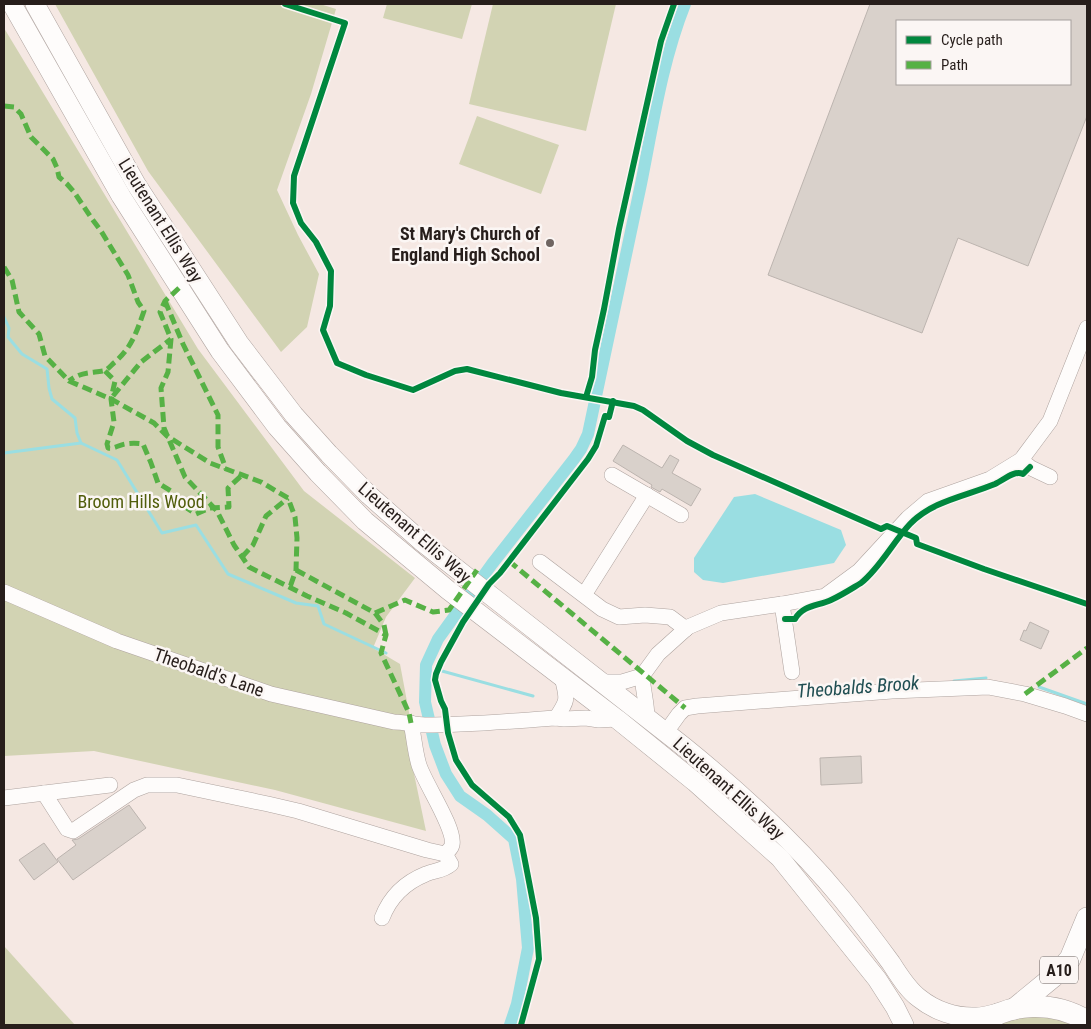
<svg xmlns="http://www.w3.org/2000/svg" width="1091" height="1029" viewBox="0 0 1091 1029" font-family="'Roboto Condensed',sans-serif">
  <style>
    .green { fill: #d2d3b3 }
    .water { fill: #9adee2 }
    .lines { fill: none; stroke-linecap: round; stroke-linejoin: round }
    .stream { stroke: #9adee2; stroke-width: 3 }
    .canal { stroke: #9adee2; stroke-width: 12 }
    .building { fill: #d9d1cb; stroke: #bcb4af; fill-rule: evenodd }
    .minor-casing { stroke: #aea39f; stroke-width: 16 }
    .major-casing { stroke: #aea39f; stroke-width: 20 }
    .highway-casing { stroke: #aea39f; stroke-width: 22 }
    .minor { stroke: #fefcfb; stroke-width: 15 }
    .major { stroke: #fefcfb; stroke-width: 19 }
    .highway { stroke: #fefcfb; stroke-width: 21 }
    .quiet { stroke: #56b145; stroke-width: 5; stroke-dasharray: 10 5; stroke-linecap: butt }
    .cycleway-casing { stroke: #fbf6f4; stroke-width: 9 }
    .cycleway { stroke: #00873e; stroke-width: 6 }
    .poi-dot { fill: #6f6561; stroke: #fbf6f4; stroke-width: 2 }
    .labels { text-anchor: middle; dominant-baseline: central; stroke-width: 5; stroke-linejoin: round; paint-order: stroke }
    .shield { fill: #fbf6f4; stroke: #675f5c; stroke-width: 1 }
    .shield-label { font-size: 16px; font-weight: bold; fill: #271e1b }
    .street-label { font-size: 18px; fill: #271e1b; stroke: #fbf6f4 }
    .poi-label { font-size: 18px; font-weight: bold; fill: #271e1b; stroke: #fbf6f4; text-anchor: end }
    .park-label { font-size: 18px; fill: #515d0b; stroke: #fbf6f4 }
    .water-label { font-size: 19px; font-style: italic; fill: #204e52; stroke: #fbf6f4 }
  </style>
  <rect width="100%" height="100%" fill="#f5e8e3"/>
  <g class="green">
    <polygon points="55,4 320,4 336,9 311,94 277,190 298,235 319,274 307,327 281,352 148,171"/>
    <polygon points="387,4 472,4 462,39 383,18"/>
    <polygon points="493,4 616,4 586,131 469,104"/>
    <polygon points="4,28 198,349 304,491 415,578 386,617 373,648 400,664 411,723 404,726 426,831 275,790 94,751 4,756"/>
    <polygon points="477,116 559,145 541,194 459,164"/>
    <polygon points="4,946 75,1025 4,1025"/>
    <polygon points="1040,1015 1077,1025 993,1025 1003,1020"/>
  </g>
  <polygon class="water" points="755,494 841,530 846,545 834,563 723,583 703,580 694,572 694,558 734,497"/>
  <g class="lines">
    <g class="stream">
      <polyline points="4,317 9,328 8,337 22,354 47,369 49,388 52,399 75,418 77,433 81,443 117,460 162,533 196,525 228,574 296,603 318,606 324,624 386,653"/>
      <polyline points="4,453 81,443"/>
      <polyline points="442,671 533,696"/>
      <polyline points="954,681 986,678"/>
      <polyline points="1039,687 1087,704"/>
    </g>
    <path class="canal" d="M 510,1025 L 517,1004 L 528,948 L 522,879 L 514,839 L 487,815 L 460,796 L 446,774 L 435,745 L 425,702 L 426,665 L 438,639 L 492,564 L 574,459 L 581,449 L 588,434 C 606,351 624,268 641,184 C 653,124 662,62 685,4"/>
  </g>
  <g class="building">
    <path d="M 870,4 L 1087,4 L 1087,116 L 1028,266 L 958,238 L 922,333 L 768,275 ZM 897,21 L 1070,21 L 1070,84 L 897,84 Z"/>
    <polygon points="623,445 662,468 670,455 679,460 672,473 701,489 691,506 662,489 660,492 651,487 652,485 613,461"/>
    <polygon points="1030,622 1049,631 1041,649 1020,640 1024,630 1026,631"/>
    <polygon points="861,756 862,783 821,785 820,758"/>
    <polygon points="129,805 146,828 73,880 57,859 76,845 72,840 78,839"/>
    <polygon points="44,843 58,862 34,880 19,860"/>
  </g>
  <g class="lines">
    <defs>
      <g id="minor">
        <polyline points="1021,460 1031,468 1050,477"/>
        <polyline points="612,475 681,515"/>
        <polyline points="540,562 602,609 619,617 645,615 670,617 686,629"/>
        <path d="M 4,592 L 117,641 L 271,694 L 394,722 C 404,722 415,725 425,725 C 468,725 512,721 556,718 L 564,719 L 586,718 L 599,720 L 617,719"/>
        <polyline points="584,595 647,495"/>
        <polyline points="782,604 792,672"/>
        <path d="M 642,676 C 643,690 647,704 647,718"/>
        <polyline points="602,682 622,682 642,676 658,654 688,627 721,613 782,604 825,596 859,571 908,518 928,501 990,479 1021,460 1050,421 1087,328"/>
        <path d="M 556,718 C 569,699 567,699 562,677"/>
        <path d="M 411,723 C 414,737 415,752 419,765 C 425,784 456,829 452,845 C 451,849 447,852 445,854"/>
        <polyline points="666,732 679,714 685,708 697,706 892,691 988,687 1025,694 1065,706 1087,714"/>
        <path d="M 44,793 L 67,829 L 73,831 L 134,790 L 147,785 L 177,785 L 268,804 L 298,811 L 427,850 L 445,854 L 451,864 C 443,871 435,870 426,874 C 406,882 390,897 382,918"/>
        <polyline points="4,798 110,785"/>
      </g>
      <g id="major">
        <polyline points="12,4 121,196 220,351 277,427 318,473 365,521 448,590 617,719 695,782 780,858 877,979 895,1007 904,1025"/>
        <path d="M 35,4 L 136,184 L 239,343 L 294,415 L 329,454 L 369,495 L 421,541 L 683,746 C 740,792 795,842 842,899 C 859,920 875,941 891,963 C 899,975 907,989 919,998 C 935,1011 956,1018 976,1017 C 983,1017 991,1015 998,1013"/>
      </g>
      <g id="highway">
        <polyline points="1014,1009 1053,977 1070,959 1087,918"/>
        <path d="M 980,1025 C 1010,1001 1055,1001 1087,1021"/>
      </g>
    </defs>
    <use href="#minor" class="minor-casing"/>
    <use href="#major" class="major-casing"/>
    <use href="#highway" class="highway-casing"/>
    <use href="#minor" class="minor"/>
    <use href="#major" class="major"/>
    <use href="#highway" class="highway"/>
    <g class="quiet">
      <path d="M 4,106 L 14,107 L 21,114 L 31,137 L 53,159 L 57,168 L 59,177 L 67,184 L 74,192 L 92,219 L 101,231 L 128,275 L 138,302 L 144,311 C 137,331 132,347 115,362 C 111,365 108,370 103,371 C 90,373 80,372 69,381"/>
      <polyline points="4,267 12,280 19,312 39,334 45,356 69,381 111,399 154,423 167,436 210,463 261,482 288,498 295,517 297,538 296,570 290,587"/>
      <polyline points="179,288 165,301 160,312 171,339 168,372 161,388 164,428 185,477 217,511 234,545 249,567 307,596 346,613 386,635 381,653 409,713 411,723"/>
      <polyline points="165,301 183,344 218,415 218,447 226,469"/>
      <path d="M 105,371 L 115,381 L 111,399 L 114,422 L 107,444 L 108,448 C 114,449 119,445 125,444 C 131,443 137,443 143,444 L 151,463 L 158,483 L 171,491 L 188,509 L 196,514 L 210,508 L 229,507 L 228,488 L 242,475"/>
      <polyline points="113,396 141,362 171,339"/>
      <polyline points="242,557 253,545 266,516 288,498"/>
      <polyline points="509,561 685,708"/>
      <polyline points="296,570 375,613 384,625 386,635"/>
      <polyline points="375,613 405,600 433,612 449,610 477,570"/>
      <polyline points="1025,694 1087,648"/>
    </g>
    <defs>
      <g id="cycleway">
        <polyline points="285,4 345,23 294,176 293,203 301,223 316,242 331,271 330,306 323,330 337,363 366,375 413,390 455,371 467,369 561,393 634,406 643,410 687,441 713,455 881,529 887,526 916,538 917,544 984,569 1087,604"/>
        <polyline points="586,397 592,377 595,350 604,309 619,229 661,41 674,4"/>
        <path d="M 785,619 L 795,619 C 803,605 818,606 831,600 C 842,595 851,589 861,583 C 880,568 893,542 910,524 C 932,501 966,496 995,484 C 1004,480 1014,470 1023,474 L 1030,467"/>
        <polyline points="521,1025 539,959 536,918 520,835 509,817 472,785 456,760 448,733 445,709 441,701 435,680 436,674 441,662 463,622 489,584 500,573 588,459 596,446 605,416 609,417 613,401"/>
      </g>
    </defs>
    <use href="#cycleway" class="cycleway-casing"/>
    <use href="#cycleway" class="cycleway"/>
  </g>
  <circle class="poi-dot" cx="550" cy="243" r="5"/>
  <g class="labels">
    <rect class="shield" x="1040" y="956.5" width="38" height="27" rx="4"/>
    <g class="shield-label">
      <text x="1059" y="970">A10</text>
    </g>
    <g class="street-label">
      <text transform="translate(161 220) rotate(58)">Lieutenant Ellis Way</text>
      <text transform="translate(415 532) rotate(41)">Lieutenant Ellis Way</text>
      <text transform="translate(209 672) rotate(19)">Theobald's Lane</text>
      <text transform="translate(729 788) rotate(42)">Lieutenant Ellis Way</text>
    </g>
    <g class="poi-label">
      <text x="540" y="233">St Mary's Church of<tspan x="540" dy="21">England High School</tspan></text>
    </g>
    <g class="park-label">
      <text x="141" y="501">Broom Hills Wood</text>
    </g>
    <g class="water-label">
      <text transform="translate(858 687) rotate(-4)">Theobalds Brook</text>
    </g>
  </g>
  <rect width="1091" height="1029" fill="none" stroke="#271e1b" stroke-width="10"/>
  <rect x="896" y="20" width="175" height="65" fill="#fbf6f4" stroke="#a6a09d"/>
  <rect x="906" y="36" width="25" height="8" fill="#00873e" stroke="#a6a09d"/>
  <text x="941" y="45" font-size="15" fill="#271e1b">Cycle path</text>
  <rect x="906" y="61" width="25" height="8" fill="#56b145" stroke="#a6a09d"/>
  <text x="941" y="70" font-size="15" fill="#271e1b">Path</text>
</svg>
